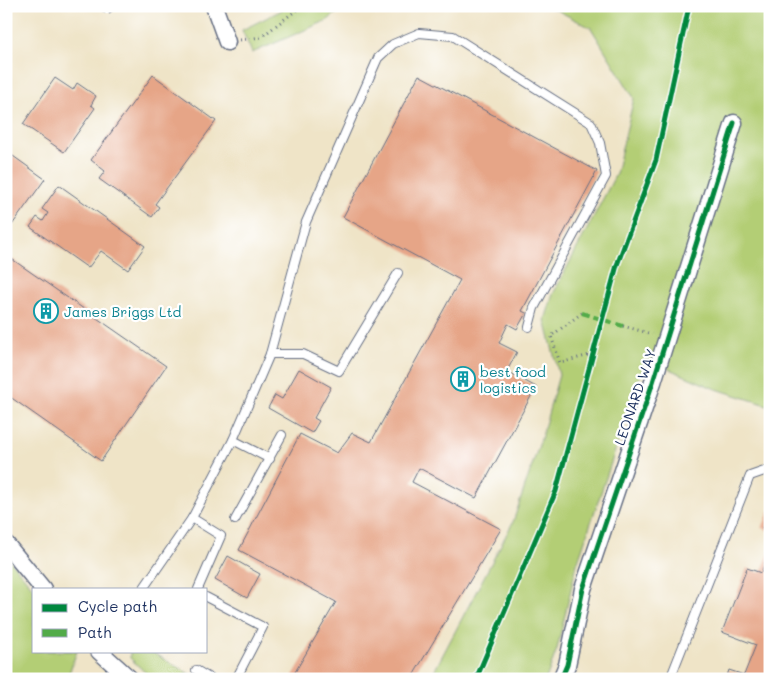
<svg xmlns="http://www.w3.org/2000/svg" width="776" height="685" viewBox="0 0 776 685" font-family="Mali,sans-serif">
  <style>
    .green { fill: #b3ce74; stroke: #677e69 }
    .building { fill: #e6a587 }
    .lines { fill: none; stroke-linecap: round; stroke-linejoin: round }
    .service-casing { stroke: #656e83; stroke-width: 10 }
    .minor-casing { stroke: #656e83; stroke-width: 19 }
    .path { stroke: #656e83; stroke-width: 3; stroke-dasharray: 1 4; stroke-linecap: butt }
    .service { stroke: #fff; stroke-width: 8 }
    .minor { stroke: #fff; stroke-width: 16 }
    .quiet { stroke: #52ab49; stroke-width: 4; stroke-dasharray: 8 4; stroke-linecap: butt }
    .cycleway-casing { stroke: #fff; stroke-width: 8 }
    .cycleway { stroke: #00873e; stroke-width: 5 }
    .labels { text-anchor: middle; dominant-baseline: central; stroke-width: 4.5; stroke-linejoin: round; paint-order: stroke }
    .culture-label { font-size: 14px; fill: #0d838f; stroke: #fff; text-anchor: start }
    .street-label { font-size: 14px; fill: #1b2f5e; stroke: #fff }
  </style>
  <rect width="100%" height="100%" fill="#fff"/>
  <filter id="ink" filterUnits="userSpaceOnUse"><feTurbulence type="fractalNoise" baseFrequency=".02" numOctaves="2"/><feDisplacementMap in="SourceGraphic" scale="10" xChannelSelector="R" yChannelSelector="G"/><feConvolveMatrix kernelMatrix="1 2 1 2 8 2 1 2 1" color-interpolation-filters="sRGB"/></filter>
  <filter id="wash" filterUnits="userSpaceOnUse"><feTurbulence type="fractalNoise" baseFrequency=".0096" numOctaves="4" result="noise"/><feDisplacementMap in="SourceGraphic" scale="20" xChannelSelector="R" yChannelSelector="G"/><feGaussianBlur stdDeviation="1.12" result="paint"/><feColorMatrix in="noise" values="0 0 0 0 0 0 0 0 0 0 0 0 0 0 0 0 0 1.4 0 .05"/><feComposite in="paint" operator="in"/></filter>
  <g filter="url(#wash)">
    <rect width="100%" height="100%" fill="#efe4c7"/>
    <g class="green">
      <polygon points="280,6 345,6 328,20 252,53 242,30 282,10"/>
      <polygon points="549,6 770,6 770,406 713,388 646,359 577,564 557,649 546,679 430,679 513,522 541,439 559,375 545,320 553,294 616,174 634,98 591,28"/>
      <polygon points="6,556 34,589 34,651 77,651 67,679 6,679"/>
      <polygon points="130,651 150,651 198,679 152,679 130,658"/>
    </g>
    <g id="blocks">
      <g class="building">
        <polygon points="153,75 216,121 155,204 159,207 152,217 99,179 105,171 91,160"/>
        <polygon points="419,75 597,171 522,311 526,313 517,329 508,324 499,343 517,352 507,371 536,387 476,498 419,468 412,482 501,529 411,679 291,679 336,602 239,550 300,434 337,453 352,433 371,442 460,280 343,217"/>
        <polygon points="55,78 73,90 77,83 96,96 91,105 95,108 64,152 23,124"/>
        <polygon points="6,151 45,179 12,225 6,221"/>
        <polygon points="59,185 145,246 128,270 101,251 88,268 30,227 37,217 43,221 48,213 42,209"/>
        <polygon points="6,255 166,366 101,461 6,394"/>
        <polygon points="299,369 331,387 314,418 319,421 312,433 268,408 275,395 282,399"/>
        <polygon points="770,510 770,531 762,528"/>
        <polygon points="770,551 770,679 726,679 729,670 744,675 756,645 722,632 747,568 761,573"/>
        <polygon points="228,556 260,574 247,598 215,580"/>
      </g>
    </g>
  </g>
  <g filter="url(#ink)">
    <use href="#blocks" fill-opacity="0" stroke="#656e83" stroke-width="1"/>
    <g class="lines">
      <defs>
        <g id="service">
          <polyline points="107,9 111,6"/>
          <polyline points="270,354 303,354 339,371 398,273"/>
          <polyline points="233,440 270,459"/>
          <polyline points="192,518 221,536 198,589"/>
          <polyline points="235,520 282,435"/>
          <polyline points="143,589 192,518 233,440 270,354 306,222 378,58 393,44 419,33 453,36 591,123 600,143 606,176 534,308 529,327"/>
          <polyline points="206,597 263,627 236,679"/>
          <polyline points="196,670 211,679"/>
          <polyline points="670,679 750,476 770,469"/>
        </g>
        <g id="minor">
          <polyline points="214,6 227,42"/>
          <polyline points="6,544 43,589"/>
          <polyline points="99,651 130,679"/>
          <polyline points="561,679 567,665 583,589 653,382 734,123"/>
        </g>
      </defs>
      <use href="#service" class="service-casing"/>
      <use href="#minor" class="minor-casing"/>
      <g class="path">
        <polyline points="240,40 261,37 302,6"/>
        <polyline points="582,313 551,336 560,363 593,354"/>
        <polyline points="623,326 652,334"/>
      </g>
      <use href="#service" class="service"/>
      <use href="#minor" class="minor"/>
      <polyline class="quiet" points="582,313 623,326"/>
      <defs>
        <g id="cycleway">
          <polyline points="476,679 556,491 617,265 656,160 689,6"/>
          <polyline points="561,679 567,665 583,589 653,382 734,123"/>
        </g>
      </defs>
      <use href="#cycleway" class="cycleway-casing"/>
      <use href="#cycleway" class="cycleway"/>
    </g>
  </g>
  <defs>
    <symbol id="building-ring" viewBox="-11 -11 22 22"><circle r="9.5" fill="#fff" stroke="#0f9aa8" stroke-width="1.5"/><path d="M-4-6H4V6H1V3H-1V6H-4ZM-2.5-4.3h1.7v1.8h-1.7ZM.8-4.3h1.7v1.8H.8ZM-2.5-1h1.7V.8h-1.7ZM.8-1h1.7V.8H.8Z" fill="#0f9aa8"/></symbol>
  </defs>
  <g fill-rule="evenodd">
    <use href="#building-ring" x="32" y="297" width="28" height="28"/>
    <use href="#building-ring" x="449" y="365" width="28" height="28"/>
  </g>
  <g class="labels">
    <g class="culture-label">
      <text x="64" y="311">James Briggs Ltd</text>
      <text x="480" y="371">best food<tspan x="480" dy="16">logistics</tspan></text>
    </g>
    <g class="street-label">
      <text transform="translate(635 397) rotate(-71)">LEONARD WAY</text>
    </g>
  </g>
  <rect width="776" height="685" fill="none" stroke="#fff" stroke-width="25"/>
  <rect x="32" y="588" width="175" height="65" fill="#ffffff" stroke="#a4acbf"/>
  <rect x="42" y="604" width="25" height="8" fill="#00873e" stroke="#a4acbf"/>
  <text x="78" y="612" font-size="15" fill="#1b2f5e">Cycle path</text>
  <rect x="42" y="629" width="25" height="8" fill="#52ab49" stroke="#a4acbf"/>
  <text x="78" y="638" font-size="15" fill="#1b2f5e">Path</text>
</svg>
